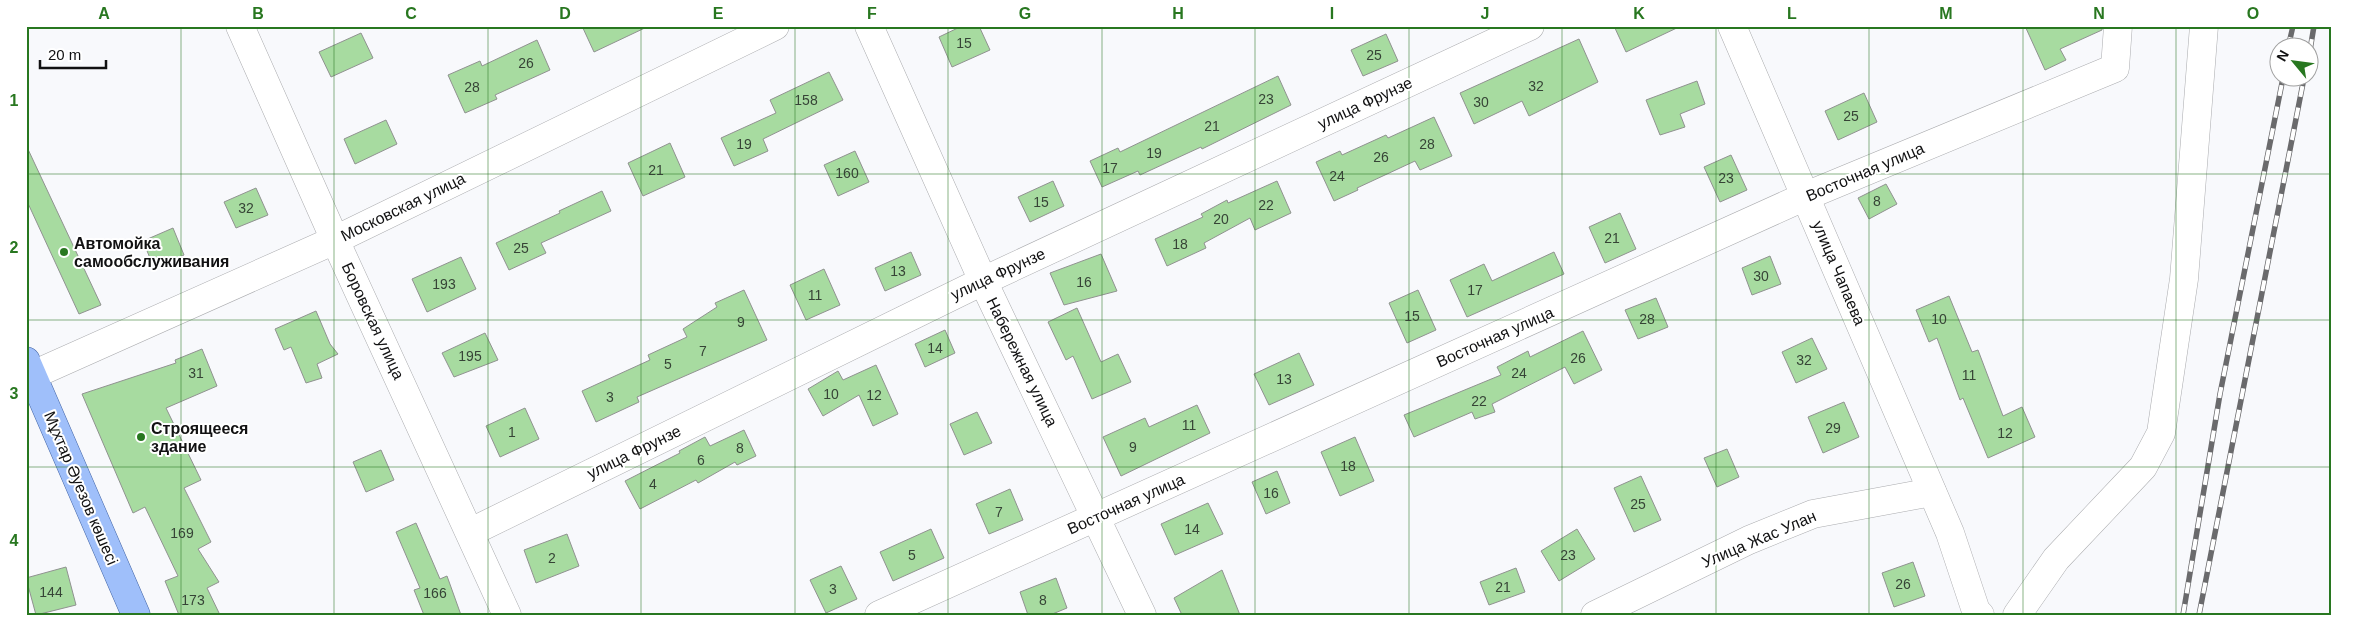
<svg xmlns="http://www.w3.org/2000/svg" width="2357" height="641" viewBox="0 0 2357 641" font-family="Helvetica,sans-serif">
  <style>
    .building { fill: #a7dba0; stroke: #909290 }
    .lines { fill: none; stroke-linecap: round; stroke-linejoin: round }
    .minor-casing { stroke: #abacaf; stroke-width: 29 }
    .major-casing { stroke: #4466a7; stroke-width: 29 }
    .minor { stroke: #fff; stroke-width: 28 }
    .major { stroke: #9fbffa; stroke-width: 28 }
    .rail-casing { stroke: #6a6a6c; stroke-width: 5.5 }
    .rail { stroke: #fff; stroke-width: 4; stroke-dasharray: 11; stroke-linecap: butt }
    .grid { fill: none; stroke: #287720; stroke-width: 1; stroke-opacity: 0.55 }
    .poi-dot { fill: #287720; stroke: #fff; stroke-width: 2 }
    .labels { text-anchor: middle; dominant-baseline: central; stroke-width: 4; stroke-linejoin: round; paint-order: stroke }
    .number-label { font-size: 14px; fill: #364436 }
    .street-label { font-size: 16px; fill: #111112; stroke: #fff }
    .poi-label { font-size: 16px; font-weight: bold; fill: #111112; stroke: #fff; text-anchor: start }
    .neatline { fill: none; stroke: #287720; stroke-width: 2 }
    .grid-label { font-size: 16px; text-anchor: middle; font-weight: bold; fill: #287720 }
  </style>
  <rect width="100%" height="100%" fill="#f8f9fc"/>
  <g class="building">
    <polygon points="582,26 649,26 594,52"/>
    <polygon points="962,26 979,26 990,50 952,67 939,37"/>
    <polygon points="1614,26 1681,26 1626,52"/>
    <polygon points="2025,26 2102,26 2102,30 2060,49 2066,60 2045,70"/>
    <polygon points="361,33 373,58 331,77 319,52"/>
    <polygon points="1386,34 1398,61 1363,76 1351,50"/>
    <polygon points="1579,39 1598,82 1529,116 1522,101 1474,124 1460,93"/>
    <polygon points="537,40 550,70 495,95 497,99 465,113 448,75 480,61 482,66"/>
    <polygon points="829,72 843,100 763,139 768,151 734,166 721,138 776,113 770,100"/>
    <polygon points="1278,76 1291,105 1202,149 1201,147 1140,175 1138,171 1102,187 1090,161 1118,148 1120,152"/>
    <polygon points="1697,81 1705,104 1680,114 1685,127 1660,135 1646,100"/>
    <polygon points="1864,93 1877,122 1838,140 1825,111"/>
    <polygon points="1434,117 1452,156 1420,170 1415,161 1357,188 1358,190 1334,201 1316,162 1340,151 1342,155 1386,135 1388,138"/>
    <polygon points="386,120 397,144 355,164 344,139"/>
    <polygon points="670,143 685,177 643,196 628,163"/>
    <polygon points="26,145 101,305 79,314 26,199"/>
    <polygon points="855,151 869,182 838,196 824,165"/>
    <polygon points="1731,155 1747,190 1720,202 1704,167"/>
    <polygon points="1053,181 1064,206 1030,222 1018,197"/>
    <polygon points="1277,181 1291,213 1255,230 1250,218 1204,243 1206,248 1167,266 1155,239 1203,217 1201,214 1227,200 1228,203"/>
    <polygon points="1886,184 1897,204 1869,219 1858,198"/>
    <polygon points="256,188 268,215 236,228 224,202"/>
    <polygon points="602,191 611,211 541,243 546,253 509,270 496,243 560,213 559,211"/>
    <polygon points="1620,213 1636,249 1605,263 1589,227"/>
    <polygon points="173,228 184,255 154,268 143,241"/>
    <polygon points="911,252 921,275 885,291 875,268"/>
    <polygon points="1554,252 1564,274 1467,317 1450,280 1484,264 1492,281"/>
    <polygon points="1101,254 1117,291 1064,305 1050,273"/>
    <polygon points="1770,256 1781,284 1752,295 1742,268"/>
    <polygon points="461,257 476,289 427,312 412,279"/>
    <polygon points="824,269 840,305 806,320 790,285"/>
    <polygon points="744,290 767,340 637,397 639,402 596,422 582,391 650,360 648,355 687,337 683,329 717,307 715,303"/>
    <polygon points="1418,290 1436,330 1407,343 1389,303"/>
    <polygon points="1949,296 1972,352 1978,350 2003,416 2022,407 2035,437 1988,458 1963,398 1960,400 1937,338 1929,342 1916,310"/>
    <polygon points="1656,298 1668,327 1638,339 1625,310"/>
    <polygon points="1077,308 1101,362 1118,354 1131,382 1092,399 1073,356 1066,360 1048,322"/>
    <polygon points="316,311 330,344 338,354 317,364 322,378 306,383 291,347 284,350 275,329"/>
    <polygon points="945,330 955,353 925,367 915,344"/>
    <polygon points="1583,331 1602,370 1574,384 1565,367 1492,404 1495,412 1475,419 1472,412 1414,437 1404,415 1501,375 1497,367 1528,351 1530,357"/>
    <polygon points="485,333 498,360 454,377 442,353"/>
    <polygon points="1812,338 1827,369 1796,383 1782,352"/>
    <polygon points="202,349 217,386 166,408 201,480 184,488 211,542 198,549 219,582 207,588 220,615 179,615 165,581 178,576 145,507 133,513 82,394 176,363 175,360"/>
    <polygon points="1299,353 1314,385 1269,405 1254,374"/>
    <polygon points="876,365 898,414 873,426 859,395 823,416 808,389 838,371 843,380"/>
    <polygon points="1844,402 1859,437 1823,453 1808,417"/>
    <polygon points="1197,405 1210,433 1121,476 1103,437 1145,418 1149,427"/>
    <polygon points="525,408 539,439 500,457 486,426"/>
    <polygon points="977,412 992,443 964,455 950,424"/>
    <polygon points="744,430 756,456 737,465 735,462 698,483 696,480 640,509 625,481 680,453 679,451 705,437 710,446"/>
    <polygon points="1355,437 1374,481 1340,496 1321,452"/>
    <polygon points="1727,449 1739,477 1717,487 1704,458"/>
    <polygon points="381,450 394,480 366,492 353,462"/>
    <polygon points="1277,471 1290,503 1266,514 1252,482"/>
    <polygon points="1641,476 1661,520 1634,532 1614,488"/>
    <polygon points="1010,489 1023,520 989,534 976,504"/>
    <polygon points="1208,503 1223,534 1175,555 1161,524"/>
    <polygon points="416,523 440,579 447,576 461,615 424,615 414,590 420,588 396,532"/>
    <polygon points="931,529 944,558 893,581 880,552"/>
    <polygon points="1577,529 1595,559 1559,581 1541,551"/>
    <polygon points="567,534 579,566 536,583 524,550"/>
    <polygon points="1913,562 1925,596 1894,607 1882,573"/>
    <polygon points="841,566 857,599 826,613 810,580"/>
    <polygon points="66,567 76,605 36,615 26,578"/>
    <polygon points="1516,568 1525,592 1489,605 1480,582"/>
    <polygon points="1222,570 1240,615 1182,615 1174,598"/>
    <polygon points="1056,578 1067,608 1050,615 1028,615 1020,592"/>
  </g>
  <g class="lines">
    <defs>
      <g id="minor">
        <polyline points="240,26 335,240 507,615"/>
        <polyline points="869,26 983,281 1142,615"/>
        <polyline points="1732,26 1950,533 1976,611 1980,615"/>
        <polyline points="26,378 335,240 775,26"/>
        <polyline points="471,532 983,281 1530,26"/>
        <polyline points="879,615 1806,196 2115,68 2118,26"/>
        <polyline points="1595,615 1749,540 1813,514 1932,492"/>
        <polyline points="2017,615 2056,559 2143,467 2161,433 2184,279 2204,26"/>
      </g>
      <polyline id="major" points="26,361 136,615"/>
    </defs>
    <use href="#minor" class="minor-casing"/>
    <use href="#major" class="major-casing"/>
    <use href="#minor" class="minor"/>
    <use href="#major" class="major"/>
    <defs>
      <g id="rail">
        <polyline points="2288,48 2293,26"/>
        <polyline points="2310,50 2314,26"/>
        <polyline points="2183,615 2220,394 2283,78"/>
        <polyline points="2199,615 2304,78"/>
      </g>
    </defs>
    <use href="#rail" class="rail-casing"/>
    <use href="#rail" class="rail"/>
  </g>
  <path class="grid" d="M 181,26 L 181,615M 334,26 L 334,615M 488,26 L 488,615M 641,26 L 641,615M 795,26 L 795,615M 948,26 L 948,615M 1102,26 L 1102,615M 1255,26 L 1255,615M 1409,26 L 1409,615M 1562,26 L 1562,615M 1716,26 L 1716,615M 1869,26 L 1869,615M 2023,26 L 2023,615M 2176,26 L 2176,615M 26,174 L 2331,174M 26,320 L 2331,320M 26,467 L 2331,467"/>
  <g class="poi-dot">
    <circle cx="64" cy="252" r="5"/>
    <circle cx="141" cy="437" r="5"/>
  </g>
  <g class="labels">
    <g class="number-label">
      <text x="964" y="43">15</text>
      <text x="1374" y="55">25</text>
      <text x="526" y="63">26</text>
      <text x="1536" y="86">32</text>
      <text x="472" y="87">28</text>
      <text x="1266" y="99">23</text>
      <text x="806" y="100">158</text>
      <text x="1481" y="102">30</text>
      <text x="1851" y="116">25</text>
      <text x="1212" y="126">21</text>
      <text x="744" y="144">19</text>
      <text x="1427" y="144">28</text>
      <text x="1154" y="153">19</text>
      <text x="1381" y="157">26</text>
      <text x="1110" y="168">17</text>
      <text x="656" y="170">21</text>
      <text x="847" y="173">160</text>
      <text x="1337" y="176">24</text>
      <text x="1726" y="178">23</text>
      <text x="1877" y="201">8</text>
      <text x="1041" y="202">15</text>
      <text x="1266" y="205">22</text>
      <text x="246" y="208">32</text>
      <text x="1221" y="219">20</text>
      <text x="1612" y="238">21</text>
      <text x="1180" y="244">18</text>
      <text x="521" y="248">25</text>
      <text x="898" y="271">13</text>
      <text x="1761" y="276">30</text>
      <text x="1084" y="282">16</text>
      <text x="444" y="284">193</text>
      <text x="1475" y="290">17</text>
      <text x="815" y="295">11</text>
      <text x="1412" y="316">15</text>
      <text x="1647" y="319">28</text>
      <text x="1939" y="319">10</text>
      <text x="741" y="322">9</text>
      <text x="935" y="348">14</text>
      <text x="703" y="351">7</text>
      <text x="470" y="356">195</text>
      <text x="1578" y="358">26</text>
      <text x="1804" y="360">32</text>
      <text x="668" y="364">5</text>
      <text x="196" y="373">31</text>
      <text x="1519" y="373">24</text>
      <text x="1969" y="375">11</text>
      <text x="1284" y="379">13</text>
      <text x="831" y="394">10</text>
      <text x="874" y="395">12</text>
      <text x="610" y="397">3</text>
      <text x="1479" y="401">22</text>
      <text x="1189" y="425">11</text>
      <text x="1833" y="428">29</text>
      <text x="512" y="432">1</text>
      <text x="2005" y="433">12</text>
      <text x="1133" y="447">9</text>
      <text x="740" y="448">8</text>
      <text x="701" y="460">6</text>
      <text x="1348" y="466">18</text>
      <text x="653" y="484">4</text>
      <text x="1271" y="493">16</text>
      <text x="1638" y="504">25</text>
      <text x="999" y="512">7</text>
      <text x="1192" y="529">14</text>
      <text x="182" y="533">169</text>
      <text x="912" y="555">5</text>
      <text x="1568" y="555">23</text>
      <text x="552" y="558">2</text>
      <text x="1903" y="584">26</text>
      <text x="1503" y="587">21</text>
      <text x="833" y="589">3</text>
      <text x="51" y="592">144</text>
      <text x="435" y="593">166</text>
      <text x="193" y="600">173</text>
      <text x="1043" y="600">8</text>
    </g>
    <g class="street-label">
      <text transform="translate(1365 103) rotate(-25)">улица Фрунзе</text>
      <text transform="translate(1865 172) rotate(-23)">Восточная улица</text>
      <text transform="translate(403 207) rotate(-26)">Московская улица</text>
      <text transform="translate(1839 273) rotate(67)">улица Чапаева</text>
      <text transform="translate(998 274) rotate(-25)">улица Фрунзе</text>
      <text transform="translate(373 321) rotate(65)">Боровская улица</text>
      <text transform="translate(1495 337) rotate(-24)">Восточная улица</text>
      <text transform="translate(1022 362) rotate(64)">Набережная улица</text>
      <text transform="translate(634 452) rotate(-26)">улица Фрунзе</text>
      <text transform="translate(81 488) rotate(67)">Мұхтар Әуезов көшесі</text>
      <text transform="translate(1126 504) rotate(-24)">Восточная улица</text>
      <text transform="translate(1759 539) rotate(-23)">Улица Жас Улан</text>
    </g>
    <g class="poi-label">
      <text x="74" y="243">Автомойка<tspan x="74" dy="18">самообслуживания</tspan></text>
      <text x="151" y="428">Строящееся<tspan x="151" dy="18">здание</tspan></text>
    </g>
  </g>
  <rect width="2357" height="641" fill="none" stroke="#ffffff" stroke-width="55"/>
  <g transform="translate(2294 62) rotate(299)"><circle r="24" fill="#ffffff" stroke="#a0a0a0"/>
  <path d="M0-4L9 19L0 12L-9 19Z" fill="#287720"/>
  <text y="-8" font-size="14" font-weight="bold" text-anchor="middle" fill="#111112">N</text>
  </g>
  <path d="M40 60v8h66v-8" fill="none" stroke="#111112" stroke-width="2.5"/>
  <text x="48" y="60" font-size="15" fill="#111112" stroke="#ffffff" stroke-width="4" paint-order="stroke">20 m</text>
  <rect x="28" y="28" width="2302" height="586" class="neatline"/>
  <g class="grid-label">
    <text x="104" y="19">A</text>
    <text x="258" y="19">B</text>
    <text x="411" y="19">C</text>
    <text x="565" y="19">D</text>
    <text x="718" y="19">E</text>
    <text x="872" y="19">F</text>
    <text x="1025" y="19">G</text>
    <text x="1178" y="19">H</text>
    <text x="1332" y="19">I</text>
    <text x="1485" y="19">J</text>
    <text x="1639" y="19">K</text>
    <text x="1792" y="19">L</text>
    <text x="1946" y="19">M</text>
    <text x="2099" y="19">N</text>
    <text x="2253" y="19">O</text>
    <text x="14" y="106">1</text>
    <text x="14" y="253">2</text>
    <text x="14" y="399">3</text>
    <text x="14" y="546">4</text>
  </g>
</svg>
